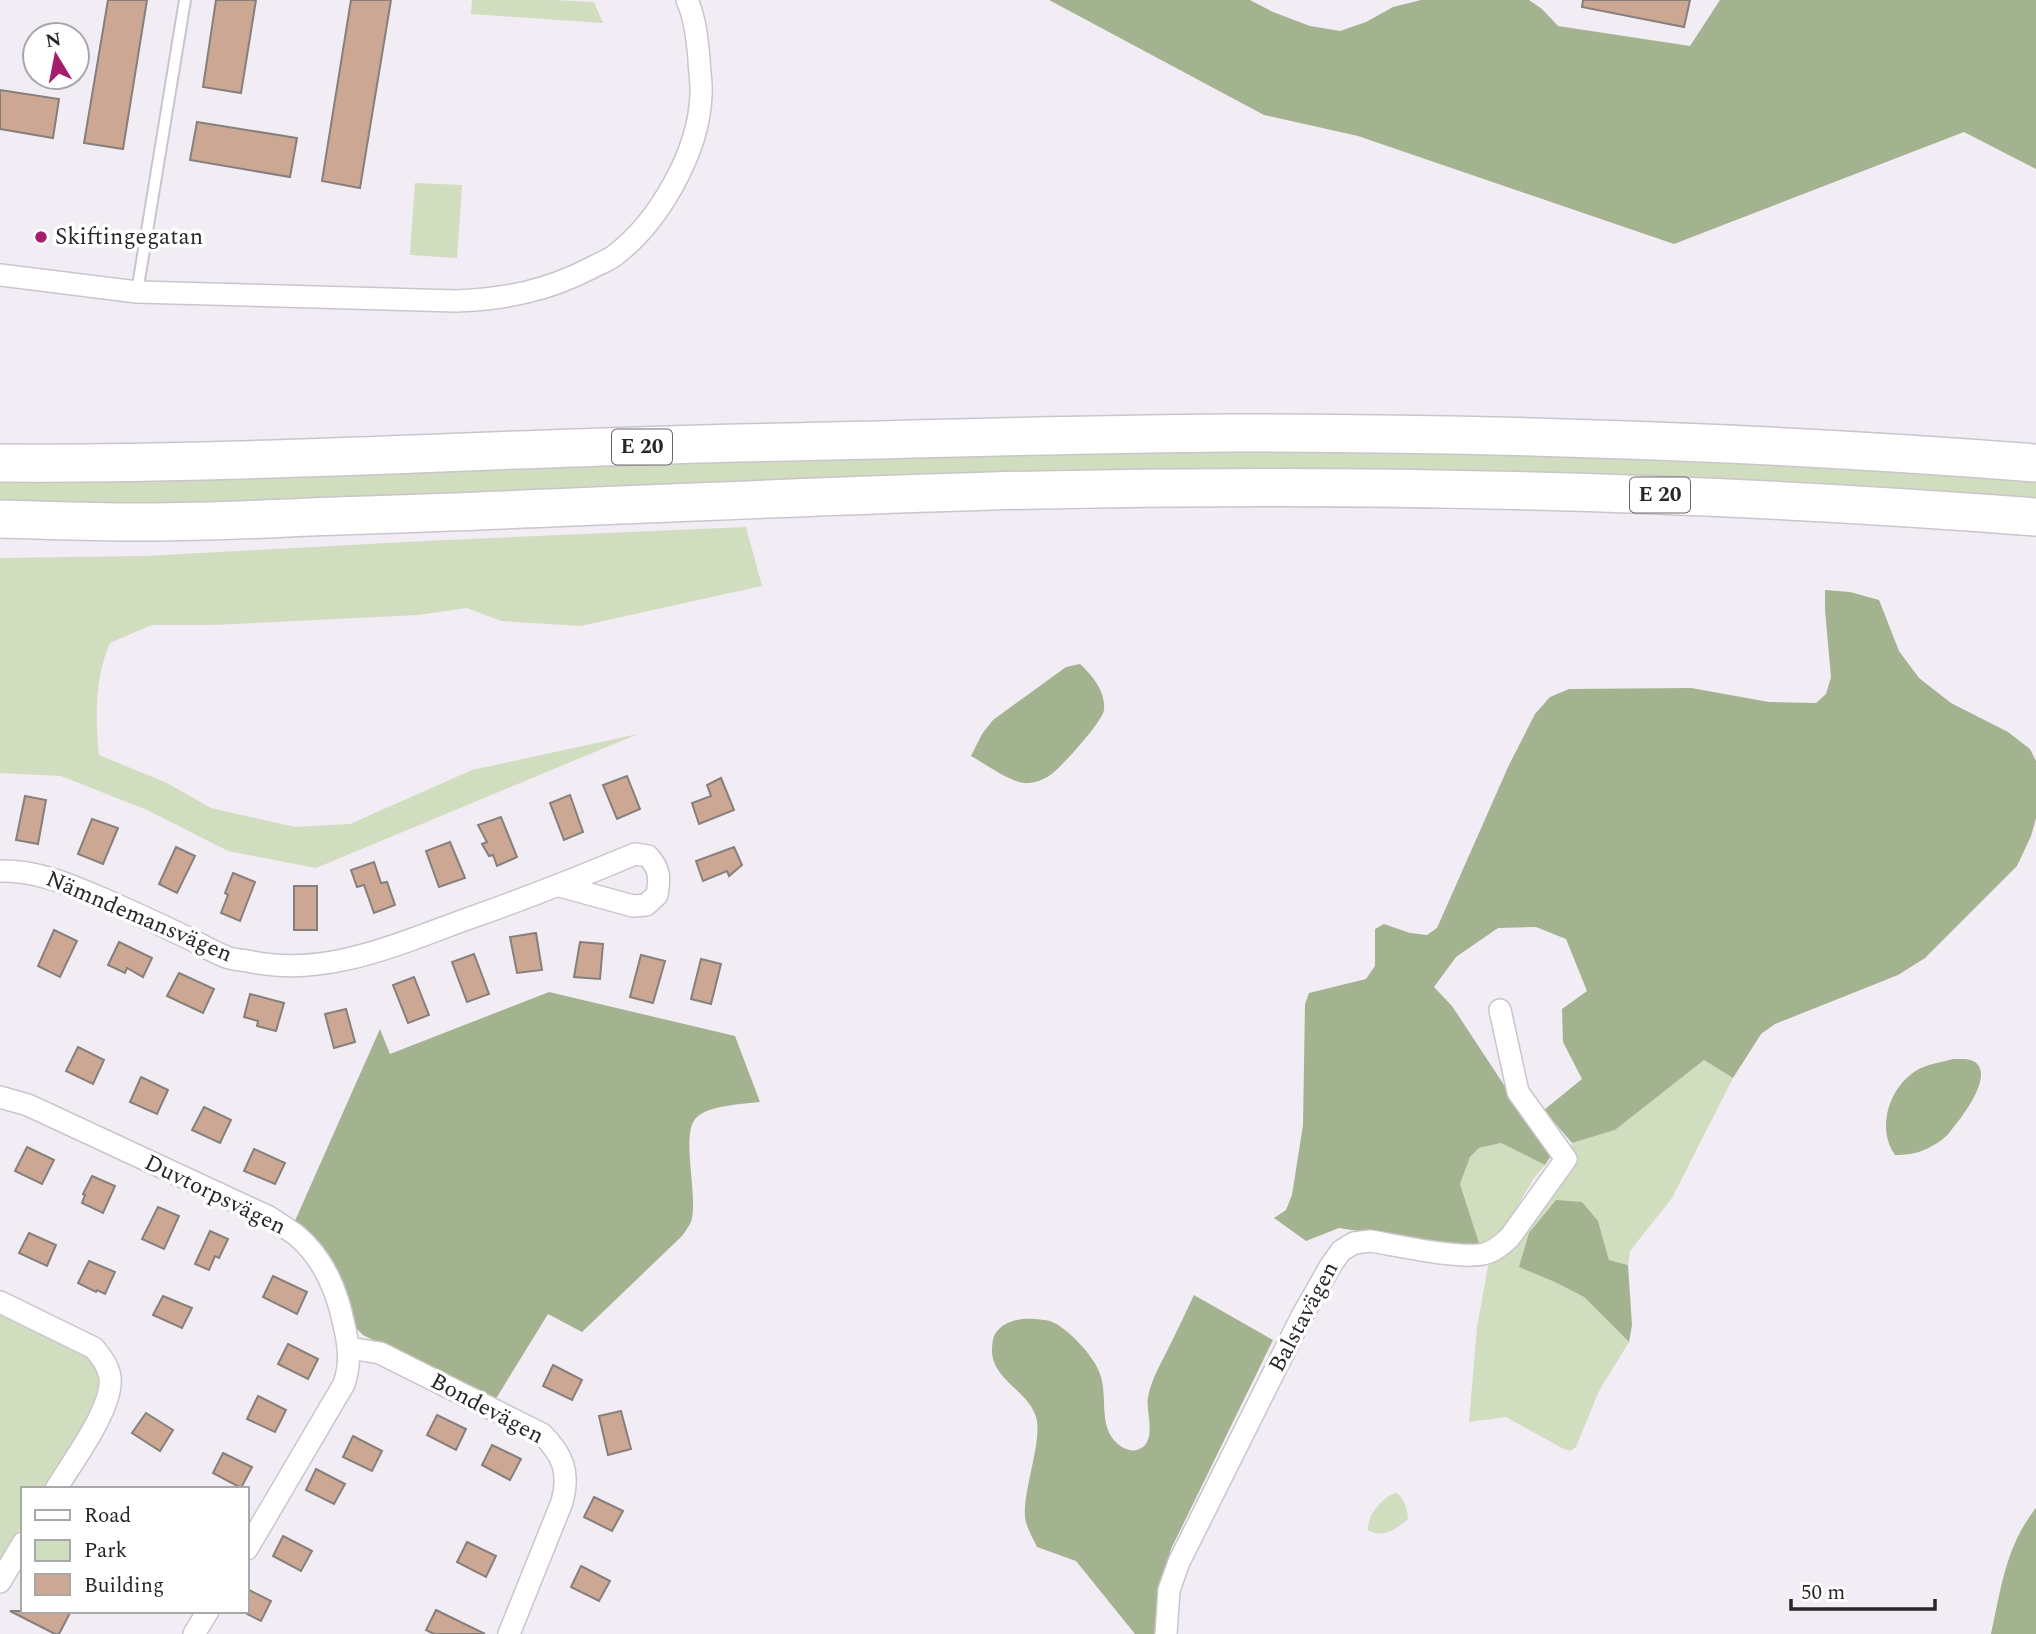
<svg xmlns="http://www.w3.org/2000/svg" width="2036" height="1634" viewBox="0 0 2036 1634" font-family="Spectral,serif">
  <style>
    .green { fill: #d0ddbe }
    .forest { fill: #a3b28f }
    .building { fill: #cca894; stroke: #877f7b; stroke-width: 2 }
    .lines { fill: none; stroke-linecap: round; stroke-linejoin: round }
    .service-casing { stroke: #cac5cc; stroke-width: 14 }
    .minor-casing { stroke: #cac5cc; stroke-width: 24 }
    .motorway-casing { stroke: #cac5cc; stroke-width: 40 }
    .service { stroke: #fff; stroke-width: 10 }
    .minor { stroke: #fff; stroke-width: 21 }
    .motorway { stroke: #fff; stroke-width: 37 }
    .poi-dot { fill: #a41e6a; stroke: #fff; stroke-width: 2.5 }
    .labels { text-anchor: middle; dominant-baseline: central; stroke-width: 7; stroke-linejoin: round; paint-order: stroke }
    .shield { fill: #fff; stroke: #686769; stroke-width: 2 }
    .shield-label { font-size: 21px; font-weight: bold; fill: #282629 }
    .poi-label { font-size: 23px; fill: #282629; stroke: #fff; text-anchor: start }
    .street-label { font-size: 23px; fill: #282629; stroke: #fff }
  </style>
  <rect width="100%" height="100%" fill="#f2ecf5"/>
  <g class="green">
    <polygon points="472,0 554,0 594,2 603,23 471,14"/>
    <polygon points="415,183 462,185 457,258 410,255"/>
    <polygon points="1379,448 1851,465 2036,480 2036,504 0,504 0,480 343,476 975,452"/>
    <path d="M 746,527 L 762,586 L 580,626 L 501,621 L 467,608 L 418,615 L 213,625 L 152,625 L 110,643 C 95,676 95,719 99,755 L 167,783 L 211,808 L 295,827 L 350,824 L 472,770 L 638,734 L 316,868 L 228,851 L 147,810 L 61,776 L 0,773 L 0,558 L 145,556 L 424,541 Z"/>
    <polygon points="1704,1060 1733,1078 1672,1198 1630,1251 1628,1265 1609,1260 1598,1221 1555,1282 1584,1297 1629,1342 1599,1391 1576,1447 1570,1451 1562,1448 1506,1417 1469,1422 1477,1327 1488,1266 1570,1160 1572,1143 1615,1130"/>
    <polygon points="1501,1143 1545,1165 1534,1178 1510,1219 1491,1243 1480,1246 1460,1184 1470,1157 1479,1148"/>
    <polygon points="0,1313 78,1349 93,1362 101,1379 97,1404 45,1489 23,1489 23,1524 0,1563"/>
    <path d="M 1397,1493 C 1405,1500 1407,1508 1408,1519 C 1397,1529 1381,1539 1368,1530 C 1367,1516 1383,1495 1397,1493 Z"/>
  </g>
  <g class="forest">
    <polygon points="1049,0 1250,0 1273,12 1310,26 1340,31 1366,22 1393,7 1421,0 1529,0 1542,9 1558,26 1690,46 1720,0 2036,0 2036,169 1964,132 1674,244 1358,136 1264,115"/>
    <polygon points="1825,590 1850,592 1879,600 1899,651 1919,678 1951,703 2008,732 2030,749 2036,761 2036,818 2031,836 2017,866 1925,958 1898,975 1775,1024 1761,1034 1733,1078 1704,1060 1615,1130 1572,1143 1544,1110 1582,1079 1563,1042 1562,1009 1587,991 1566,939 1536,927 1498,928 1456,957 1434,987 1452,1006 1508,1091 1553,1153 1545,1165 1501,1143 1479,1148 1470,1157 1460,1184 1480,1246 1466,1248 1339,1228 1306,1241 1274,1218 1286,1210 1292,1195 1303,1125 1305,1004 1309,993 1366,979 1375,966 1375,929 1384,924 1410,933 1427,935 1437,928 1509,765 1535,714 1550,697 1569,689 1691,688 1769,702 1816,703 1826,694 1831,677 1825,610"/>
    <path d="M 1080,664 C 1092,675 1106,692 1104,710 C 1103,721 1060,769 1049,776 C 1044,779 1035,783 1029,783 C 1013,785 986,764 971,756 L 982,734 L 993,720 L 1066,667 Z"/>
    <path d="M 549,992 L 735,1036 L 760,1102 C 744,1104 708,1105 696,1118 C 680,1134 699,1197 691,1222 C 689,1226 685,1232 682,1236 L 582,1332 L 548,1314 L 497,1397 L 492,1399 L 363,1335 L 357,1329 L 294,1223 L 380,1029 L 390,1054 Z"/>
    <path d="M 1954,1059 C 1961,1059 1969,1058 1975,1062 C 1995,1076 1960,1120 1949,1133 C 1945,1138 1938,1143 1932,1146 C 1921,1153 1908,1155 1895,1155 C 1876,1128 1889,1087 1917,1070 C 1927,1064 1942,1062 1954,1059 Z"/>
    <polygon points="1556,1200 1582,1202 1598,1221 1609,1260 1628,1265 1632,1325 1629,1342 1584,1297 1555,1282 1519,1267 1529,1233"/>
    <path d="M 1194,1295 L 1273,1340 L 1171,1549 L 1159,1592 L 1157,1634 L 1135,1634 L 1076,1561 L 1037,1547 C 1033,1538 1026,1527 1025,1517 C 1023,1489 1043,1439 1036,1417 C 1028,1390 990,1379 992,1348 C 993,1339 993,1335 999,1329 C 1008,1320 1023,1318 1034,1319 C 1039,1319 1045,1320 1050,1321 C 1067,1327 1095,1357 1100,1374 C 1109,1399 1096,1430 1122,1447 C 1127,1450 1132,1451 1137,1450 C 1159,1443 1145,1412 1148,1397 C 1151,1381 1159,1367 1166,1353 C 1176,1333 1185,1314 1194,1295 Z"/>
    <path d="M 2036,1508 L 2036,1634 L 1991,1634 C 2001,1589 2006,1545 2036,1508 Z"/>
  </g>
  <g class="building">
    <polygon points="108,0 147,0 123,149 84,143"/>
    <polygon points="216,0 256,0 241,93 203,87"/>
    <polygon points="351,0 391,0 360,188 322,181"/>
    <polygon points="1583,0 1690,0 1684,27 1582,7"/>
    <polygon points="0,90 59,99 53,138 0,129"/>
    <polygon points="197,122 297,138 290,177 190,160"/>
    <polygon points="627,776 640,809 617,819 603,785"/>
    <polygon points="721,778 734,810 699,824 692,803 711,796 707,785"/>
    <polygon points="570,795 583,832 564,840 550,803"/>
    <polygon points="25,796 46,800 38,844 16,840"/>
    <polygon points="501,817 517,857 497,866 493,855 489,856 482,844 487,842 478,825"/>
    <polygon points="92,819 118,828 103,864 78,854"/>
    <polygon points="450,842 465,878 439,887 426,851"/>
    <polygon points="176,847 195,856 177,893 159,884"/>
    <polygon points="734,847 742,865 729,876 727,871 703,881 696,861"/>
    <polygon points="374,862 381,883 387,882 395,905 374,913 364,885 357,887 351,870"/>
    <polygon points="233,873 255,882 240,921 221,913 228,895 225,893"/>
    <rect x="294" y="886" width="23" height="44"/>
    <polygon points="54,930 77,941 60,977 38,966"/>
    <polygon points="536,933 542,970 517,973 510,937"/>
    <polygon points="119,942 152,958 143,977 127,968 125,973 108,965"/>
    <polygon points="580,942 603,944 600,979 574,977"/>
    <polygon points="474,954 489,994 467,1002 452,962"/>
    <polygon points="641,955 665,961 653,1003 630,997"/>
    <polygon points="701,959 721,964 711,1004 691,999"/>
    <polygon points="179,973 214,989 203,1013 167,996"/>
    <polygon points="414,977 429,1015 408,1023 393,985"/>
    <polygon points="250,994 284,1003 276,1031 257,1026 258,1021 244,1017"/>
    <polygon points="346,1009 355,1042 334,1048 325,1014"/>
    <polygon points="78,1047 104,1060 93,1084 66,1071"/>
    <polygon points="141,1077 168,1090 157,1114 130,1102"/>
    <polygon points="204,1107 231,1120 220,1143 192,1130"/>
    <polygon points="27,1147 54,1160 42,1184 15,1171"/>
    <polygon points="254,1149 285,1163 275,1184 244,1171"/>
    <polygon points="92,1176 115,1186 103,1213 82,1203 85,1195 83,1194"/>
    <polygon points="158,1207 179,1216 164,1249 142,1239"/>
    <polygon points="210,1231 228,1239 219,1258 215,1256 209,1270 195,1264"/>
    <polygon points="29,1233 56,1245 47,1266 19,1253"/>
    <polygon points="89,1261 115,1272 105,1294 97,1290 96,1292 78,1283"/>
    <polygon points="273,1276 307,1292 297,1314 263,1297"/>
    <polygon points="163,1296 192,1308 182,1328 153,1315"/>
    <polygon points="288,1344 318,1359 308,1379 278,1364"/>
    <polygon points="553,1365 582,1380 572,1400 543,1386"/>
    <polygon points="258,1396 286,1410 275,1432 247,1419"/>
    <polygon points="621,1411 631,1449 608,1455 599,1416"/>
    <polygon points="146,1413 173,1430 160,1451 132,1433"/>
    <polygon points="437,1415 466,1429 456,1450 427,1435"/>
    <polygon points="353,1436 382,1451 372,1471 343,1457"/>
    <polygon points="492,1445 521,1459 510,1480 482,1465"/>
    <polygon points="223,1453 252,1467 241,1488 213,1473"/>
    <polygon points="316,1469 345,1484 334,1504 306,1490"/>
    <polygon points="594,1497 623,1511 612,1531 584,1517"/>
    <polygon points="283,1536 312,1551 301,1571 273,1556"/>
    <polygon points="467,1542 496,1556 486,1577 457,1562"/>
    <polygon points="581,1566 610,1581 599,1601 571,1587"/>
    <polygon points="247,1589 271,1601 261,1621 247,1614"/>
    <polygon points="436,1610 485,1634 434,1634 426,1630"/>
    <polygon points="10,1611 71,1611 59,1634 55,1634"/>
  </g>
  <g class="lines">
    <defs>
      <polyline id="service" points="137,292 185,0"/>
      <g id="minor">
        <path d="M 0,275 L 137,292 L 456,301 C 505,299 547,291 591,268 C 598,264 607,261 614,256 C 659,222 699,152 701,95 C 702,83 699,70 699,58 C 697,38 695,18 687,0"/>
        <path d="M 0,871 C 36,870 68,884 101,898 C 131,911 159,924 188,938 C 200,944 213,952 226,957 C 234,960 244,960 252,962 C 327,977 398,944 467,919 C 524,899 580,877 635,854 L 648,856 C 660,869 660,878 657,895 L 646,905 L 633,906 L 560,886"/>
        <path d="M 0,1097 L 28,1105 L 269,1217 C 278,1223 288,1229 296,1235 C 324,1258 337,1290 344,1325 C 349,1346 351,1363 344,1384 L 247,1549"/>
        <path d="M 0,1302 L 94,1348 C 101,1357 108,1365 110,1377 C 114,1407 72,1462 56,1489"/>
        <path d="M 349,1348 L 380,1353 L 542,1434 C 563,1455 570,1472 562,1502 L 509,1634"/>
        <polyline points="0,1582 23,1543"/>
        <polyline points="194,1634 208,1611"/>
        <path d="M 1166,1634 L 1169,1590 L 1179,1562 L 1301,1318 L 1331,1265 L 1341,1251 L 1354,1243 L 1370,1241 C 1396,1245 1465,1261 1487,1253 C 1496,1250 1503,1244 1510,1237 L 1566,1159 L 1518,1092 L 1500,1010"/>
      </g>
      <g id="motorway">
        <path d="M 0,463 C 263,465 525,446 788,442 C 935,439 1081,434 1228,433 C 1498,433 1767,442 2036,463"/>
        <path d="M 0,519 C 44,520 89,522 133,522 C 211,523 290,517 368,515 C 576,508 784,497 992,491 C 1340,482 1689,490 2036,517"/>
      </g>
    </defs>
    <use href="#service" class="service-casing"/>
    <use href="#minor" class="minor-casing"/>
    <use href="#motorway" class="motorway-casing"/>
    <use href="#service" class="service"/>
    <use href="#minor" class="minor"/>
    <use href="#motorway" class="motorway"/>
  </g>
  <circle class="poi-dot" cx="41" cy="237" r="7"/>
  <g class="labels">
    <g class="shield">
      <rect x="612" y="429.5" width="60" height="35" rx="5"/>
      <rect x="1630" y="477.5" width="60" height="35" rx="5"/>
    </g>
    <g class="shield-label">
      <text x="642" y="447">E 20</text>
      <text x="1660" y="495">E 20</text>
    </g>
    <g class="poi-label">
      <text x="55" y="237">Skiftingegatan</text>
    </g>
    <g class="street-label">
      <text transform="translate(139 917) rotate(23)">Nämndemansvägen</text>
      <text transform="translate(215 1195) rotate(26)">Duvtorpsvägen</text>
      <text transform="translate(1304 1317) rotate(-62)">Balstavägen</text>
      <text transform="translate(487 1409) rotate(28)">Bondevägen</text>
    </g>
  </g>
  <rect x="21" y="1487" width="228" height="126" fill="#ffffff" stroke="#a9a8a9" stroke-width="2"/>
  <rect x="35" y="1510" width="35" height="10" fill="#ffffff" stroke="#a9a8a9" stroke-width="2"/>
  <text x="84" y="1522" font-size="21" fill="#282629">Road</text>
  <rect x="35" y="1540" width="35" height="21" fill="#d0ddbe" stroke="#a9a8a9" stroke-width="2"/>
  <text x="84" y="1557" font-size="21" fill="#282629">Park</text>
  <rect x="35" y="1574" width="35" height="21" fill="#cca894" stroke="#a9a8a9" stroke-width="2"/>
  <text x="84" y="1592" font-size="21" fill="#282629">Building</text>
  <g transform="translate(56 56) rotate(350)"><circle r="33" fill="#ffffff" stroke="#a9a8a9" stroke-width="2"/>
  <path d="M0-5L12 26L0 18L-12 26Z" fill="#a41e6a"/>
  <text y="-10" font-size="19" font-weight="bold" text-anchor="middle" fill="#282629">N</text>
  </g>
  <path d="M1791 1599v10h144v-10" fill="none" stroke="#282629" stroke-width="3.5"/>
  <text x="1801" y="1599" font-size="21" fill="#282629" stroke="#ffffff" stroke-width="5" paint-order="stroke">50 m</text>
</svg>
